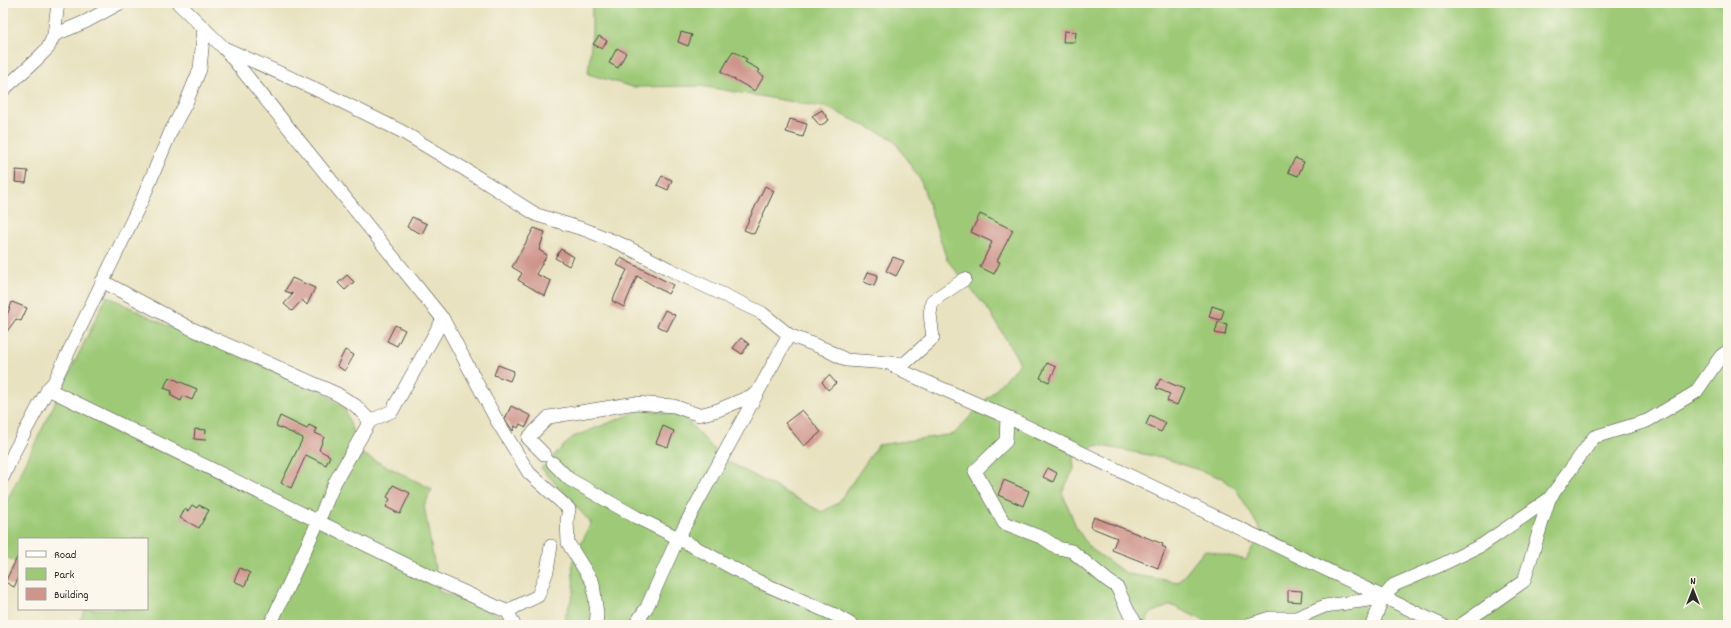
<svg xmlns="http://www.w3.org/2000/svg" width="1731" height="628" viewBox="0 0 1731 628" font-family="Dekko,sans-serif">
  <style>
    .green { fill: #9eca77; stroke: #647a51; fill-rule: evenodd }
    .building { fill: #cf958c }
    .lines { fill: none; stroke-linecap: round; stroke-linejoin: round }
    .minor-casing { stroke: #474641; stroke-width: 14 }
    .minor { stroke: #fff; stroke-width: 13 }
  </style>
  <rect width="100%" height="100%" fill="#fbf7ec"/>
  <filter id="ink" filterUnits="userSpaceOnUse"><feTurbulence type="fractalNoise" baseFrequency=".025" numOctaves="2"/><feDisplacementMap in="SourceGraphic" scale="8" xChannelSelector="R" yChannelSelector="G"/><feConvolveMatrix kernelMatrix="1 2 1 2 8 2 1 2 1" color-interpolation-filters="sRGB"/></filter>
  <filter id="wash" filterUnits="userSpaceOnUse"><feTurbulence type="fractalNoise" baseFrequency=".012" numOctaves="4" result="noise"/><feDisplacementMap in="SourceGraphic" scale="16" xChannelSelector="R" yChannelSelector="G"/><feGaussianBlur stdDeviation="0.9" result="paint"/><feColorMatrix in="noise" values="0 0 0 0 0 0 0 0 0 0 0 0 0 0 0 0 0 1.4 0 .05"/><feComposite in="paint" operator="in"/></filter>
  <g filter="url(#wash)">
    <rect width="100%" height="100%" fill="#e8e2c0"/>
    <g class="green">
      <path d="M 592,3 L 1728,3 L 1728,625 L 1213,625 L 1171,605 L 1151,613 L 1144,625 L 562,625 L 574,592 L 572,563 L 591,523 L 541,468 L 573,437 L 644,409 L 684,417 L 723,459 L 822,512 L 838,503 L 878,445 L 954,434 L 1020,363 L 990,312 L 947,260 L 921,181 L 893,139 L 828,108 L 701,86 L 633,87 L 588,74 L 592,35 ZM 1097,445 L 1164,458 L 1222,478 L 1236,489 L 1261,531 L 1246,560 L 1205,550 L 1179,582 L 1127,574 L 1090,548 L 1077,529 L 1062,492 L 1074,469 L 1073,457 Z"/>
      <polygon points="107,296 180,332 318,388 345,409 360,453 432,489 424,506 439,591 522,625 77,625 86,609 147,609 147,539 19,539 19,564 3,555 3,509"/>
    </g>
    <g id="blocks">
      <g class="building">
        <polygon points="1064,31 1076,32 1075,42 1063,42"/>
        <polygon points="681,32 692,35 688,46 678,42"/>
        <polygon points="599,36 607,41 602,49 593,44"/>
        <polygon points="617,48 626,53 618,68 609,63"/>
        <polygon points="733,51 747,59 745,62 760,70 758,73 764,76 755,91 721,72"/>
        <polygon points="822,110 829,120 820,126 812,116"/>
        <polygon points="790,119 807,124 803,137 786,132"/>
        <polygon points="1295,158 1304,162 1298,176 1288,172"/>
        <polygon points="16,170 28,171 26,183 15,182"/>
        <polygon points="662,176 672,180 668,190 657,185"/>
        <polygon points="765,186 774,191 754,234 744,230"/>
        <polygon points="980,214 1013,230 997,261 1000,262 994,274 980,267 992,242 971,232"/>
        <polygon points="412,217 427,224 422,234 407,227"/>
        <polygon points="534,228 545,232 539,250 547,255 536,274 551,281 545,296 518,280 522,273 512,267"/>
        <polygon points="561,249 574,257 569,266 555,258"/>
        <polygon points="893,257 904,261 896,276 886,271"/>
        <polygon points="621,258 673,285 668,294 637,276 624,307 612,301 627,270 617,265"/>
        <polygon points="868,272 878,275 874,286 864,282"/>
        <polygon points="347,275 354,282 345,290 338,283"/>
        <polygon points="292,278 315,288 307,305 302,300 292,311 284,304 293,294 285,291"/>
        <polygon points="12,302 27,308 21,321 16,319 3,337 3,326"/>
        <polygon points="1212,306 1224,310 1221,320 1209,317"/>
        <polygon points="665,310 675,315 667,331 657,326"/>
        <polygon points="1218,322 1227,324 1225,335 1215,333"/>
        <polygon points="395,325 405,330 397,346 387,341"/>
        <polygon points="741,338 749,344 742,354 733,348"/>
        <polygon points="345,350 354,355 345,371 337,366"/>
        <polygon points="1047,363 1056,367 1049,382 1040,378"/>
        <polygon points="498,365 514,371 510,381 494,375"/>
        <polygon points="829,375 836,383 828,390 822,382"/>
        <polygon points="169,377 197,389 192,400 183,396 181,401 170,395 172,391 164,388"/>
        <polygon points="1160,379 1184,389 1177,405 1167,401 1170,394 1156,388"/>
        <polygon points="511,406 531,416 526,427 520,424 518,428 515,426 513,431 505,419"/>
        <polygon points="802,410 821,432 804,446 785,423"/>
        <polygon points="1150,415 1166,423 1161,432 1146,425"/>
        <polygon points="280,416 307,429 309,425 317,429 315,433 324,437 319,450 330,456 326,465 306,455 291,488 281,483 303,438 276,426"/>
        <polygon points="663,426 674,431 668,447 656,443"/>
        <polygon points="195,429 206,430 205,440 194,439"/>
        <polygon points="1048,468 1057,473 1053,482 1043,477"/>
        <polygon points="1004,480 1029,491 1023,506 998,495"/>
        <polygon points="393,485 410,493 400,514 386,507 390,499 387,497"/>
        <polygon points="192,505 197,508 199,505 209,510 199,528 180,518 185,509 188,511"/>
        <polygon points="1094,517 1163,544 1162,546 1166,548 1158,568 1112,550 1117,538 1090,527"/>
        <polygon points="19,554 19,577 14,587 5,582"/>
        <polygon points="240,568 250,573 245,586 234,581"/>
        <polygon points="1288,590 1302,591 1301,602 1288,601"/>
      </g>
    </g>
  </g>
  <g filter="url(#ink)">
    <use href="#blocks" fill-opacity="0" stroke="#474641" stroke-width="1"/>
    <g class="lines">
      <defs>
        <g id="minor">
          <polyline points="178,3 224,48 322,92 401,131 466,170 537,215 586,230 623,245 669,269 762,313 789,335 825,349 846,360 889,363 904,372 1007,417 1442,625"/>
          <polyline points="54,35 58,3"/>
          <polyline points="225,49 443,319 496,419 529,473 569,509 567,520 568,543 593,583 597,614 596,625"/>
          <polyline points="3,90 36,60 48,48 54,35 85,22 120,3"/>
          <polyline points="102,281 190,328 337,394 356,406 370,421"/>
          <polyline points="889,363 905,363 933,338 930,314 932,301 965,279"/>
          <polyline points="48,389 444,583 508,612"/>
          <polyline points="1007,417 1006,441 975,471 1004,523 1043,538 1058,548 1072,551 1107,580 1117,587 1128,611 1137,625"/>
          <polyline points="545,455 528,438 549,417 636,403 674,406 699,415 718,410 756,394"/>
          <polyline points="553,463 569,479 636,517 678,538 753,579 835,615 852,625"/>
          <polyline points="3,477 14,452 48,389 54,382 143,198 171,131 186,103 200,69 204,28"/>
          <polyline points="270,625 318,522 335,482 370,421 392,411 443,319"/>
          <polyline points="514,625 508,612 515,607 538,596 547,571 551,546"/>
          <polyline points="635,625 647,607 678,538 789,335"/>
          <polyline points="1248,625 1270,618 1296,618 1325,606 1383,598"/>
          <polyline points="1372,625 1383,598 1394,585 1441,565 1482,545 1549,499 1594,437 1647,421 1696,392 1721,356 1728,351"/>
          <polyline points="1461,625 1524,581 1549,499"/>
        </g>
      </defs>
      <use href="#minor" class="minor-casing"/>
      <use href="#minor" class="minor"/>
    </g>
  </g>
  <rect width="1731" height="628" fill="none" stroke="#fbf7ec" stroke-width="16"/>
  <rect x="18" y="538" width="130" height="72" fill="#fbf7ec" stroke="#a8a59f"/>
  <rect x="26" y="551" width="20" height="6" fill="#ffffff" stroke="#a8a59f"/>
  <text x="54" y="558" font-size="12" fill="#2b2b2b">Road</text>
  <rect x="26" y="568" width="20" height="12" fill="#9eca77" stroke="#a8a59f"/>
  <text x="54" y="578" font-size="12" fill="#2b2b2b">Park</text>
  <rect x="26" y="588" width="20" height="12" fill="#cf958c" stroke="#a8a59f"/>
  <text x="54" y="598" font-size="12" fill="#2b2b2b">Building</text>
  <g transform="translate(1693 590)" stroke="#fbf7ec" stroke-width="3" paint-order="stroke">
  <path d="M0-3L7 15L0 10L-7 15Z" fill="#2b2b2b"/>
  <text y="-6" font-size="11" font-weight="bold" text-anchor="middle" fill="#2b2b2b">N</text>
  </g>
</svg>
